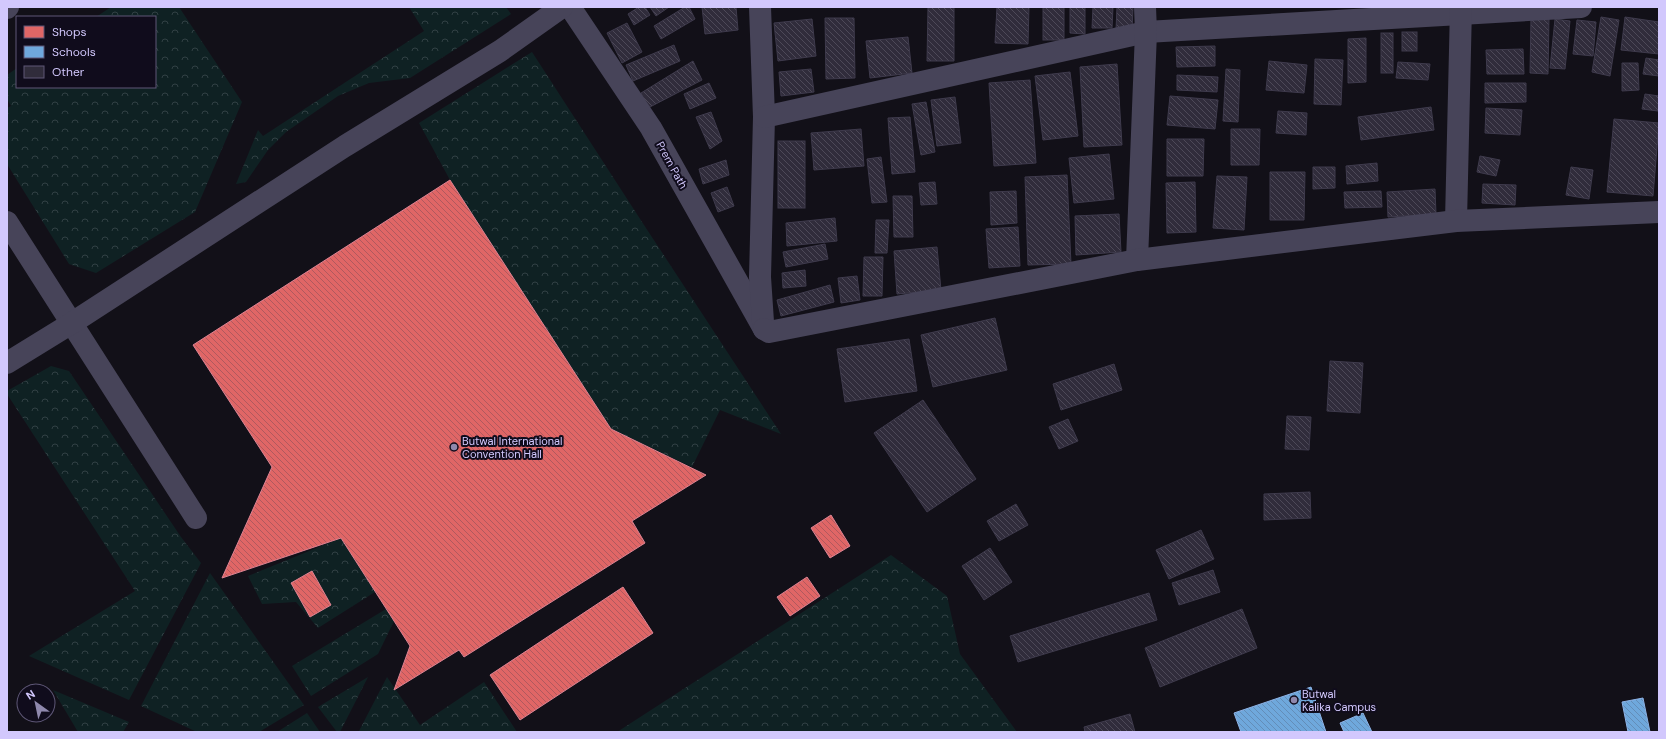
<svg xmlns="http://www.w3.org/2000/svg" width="1666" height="739" viewBox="0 0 1666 739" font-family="'DM Sans',sans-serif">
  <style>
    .forest { fill: url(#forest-crowns) }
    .shops { fill: url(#shops-back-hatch); stroke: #dc8393 }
    .schools { fill: url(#schools-back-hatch); stroke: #8db2e6 }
    .building { fill: url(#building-back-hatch); stroke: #3e3a4c }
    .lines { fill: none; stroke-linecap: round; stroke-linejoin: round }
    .minor { stroke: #474459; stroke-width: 22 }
    .poi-dot { fill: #8f88ad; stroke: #100c1c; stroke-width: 1.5 }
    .labels { text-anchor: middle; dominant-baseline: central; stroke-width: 4; stroke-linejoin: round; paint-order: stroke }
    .street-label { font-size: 11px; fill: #d2c8fd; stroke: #100c1c }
    .poi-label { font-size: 11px; fill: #d2c8fd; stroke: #100c1c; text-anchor: start }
  </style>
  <defs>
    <pattern id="forest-crowns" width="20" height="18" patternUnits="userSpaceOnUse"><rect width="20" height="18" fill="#0f2123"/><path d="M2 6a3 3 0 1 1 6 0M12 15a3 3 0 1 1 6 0" fill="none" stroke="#314044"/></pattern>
    <pattern id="shops-back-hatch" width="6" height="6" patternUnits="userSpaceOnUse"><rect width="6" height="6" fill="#e06666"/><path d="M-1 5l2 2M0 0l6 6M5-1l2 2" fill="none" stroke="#b0595e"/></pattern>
    <pattern id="schools-back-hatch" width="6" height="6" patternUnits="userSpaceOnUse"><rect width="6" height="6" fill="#6fa8dc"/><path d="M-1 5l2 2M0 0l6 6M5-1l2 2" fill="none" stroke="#638db8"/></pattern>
    <pattern id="building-back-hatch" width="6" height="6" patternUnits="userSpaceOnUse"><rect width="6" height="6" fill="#302c3b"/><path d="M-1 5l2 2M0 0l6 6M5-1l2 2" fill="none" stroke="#4d4958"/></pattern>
  </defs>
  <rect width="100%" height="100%" fill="#121018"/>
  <g class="forest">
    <polygon points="111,7 179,7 242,102 195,212 96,273 69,264 7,164 7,108 11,106 7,99 7,75 17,68 17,87 155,87 155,17 96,17"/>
    <polygon points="409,7 506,7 511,14 410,78 369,83 338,96 286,132 268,150 246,182 236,184 258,130 263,136 424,31"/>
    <polygon points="532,52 644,225 781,434 720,410 692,467 611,429 450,180 419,123"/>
    <polygon points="51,366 69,371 181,537 201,563 129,700 29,656 135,591 7,394 7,391"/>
    <polygon points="341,538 375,592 318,628 296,602 262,604 248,576"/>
    <polygon points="891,555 947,596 960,654 1017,732 617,732"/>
    <polygon points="210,573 304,705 259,732 197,732 141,706"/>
    <polygon points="386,609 394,621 378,654 311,696 292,666"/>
    <polygon points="368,677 340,732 337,732 318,707"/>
    <polygon points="387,677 420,725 484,682 517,732 359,732 359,731"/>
    <polygon points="53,690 129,722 123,732 78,732"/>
    <polygon points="307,713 320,732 277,732"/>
  </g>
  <g class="shops">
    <polygon points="450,180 611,429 706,475 632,521 645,543 464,657 459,650 394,690 410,646 341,538 222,578 272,467 193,345"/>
    <polygon points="831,515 850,546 830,558 811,528"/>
    <polygon points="312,571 331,605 310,617 291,583"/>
    <polygon points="807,577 820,596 790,616 777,597"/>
    <polygon points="623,587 653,633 520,720 490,675"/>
  </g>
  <g class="schools">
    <polygon points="1311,687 1326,732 1241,732 1234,713"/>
    <polygon points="1643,698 1650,732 1628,732 1622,702"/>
    <polygon points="1363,713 1372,732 1344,732 1340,723"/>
  </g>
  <g class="building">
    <polygon points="639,7 645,7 650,15 634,25 628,14"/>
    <polygon points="650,7 669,7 656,16"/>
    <polygon points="685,7 689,7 695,19 661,39 654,26"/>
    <polygon points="702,7 736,7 738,30 705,34"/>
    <polygon points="928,7 954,7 954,61 927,61"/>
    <polygon points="997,7 1029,7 1028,44 995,43"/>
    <rect x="1043" y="7" width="21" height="33"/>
    <polygon points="1070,7 1085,7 1085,34 1070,33"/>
    <polygon points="1093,7 1113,7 1112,28 1092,28"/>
    <polygon points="1117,7 1133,7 1132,31 1116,30"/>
    <polygon points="1601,17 1619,20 1610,76 1592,72"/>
    <polygon points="1625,17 1659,22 1659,54 1621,50"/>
    <polygon points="825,18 854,18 855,78 826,79"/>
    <polygon points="1531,18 1549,19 1548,74 1530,73"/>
    <polygon points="812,19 816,56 778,61 774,23"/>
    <polygon points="1555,19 1570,21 1565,69 1550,68"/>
    <polygon points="1577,20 1596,22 1593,56 1573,54"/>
    <polygon points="627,23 642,52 622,63 607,33"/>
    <rect x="1402" y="32" width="15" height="19"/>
    <rect x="1381" y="33" width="12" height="40"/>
    <polygon points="908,37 912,73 870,78 866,41"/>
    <polygon points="1366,38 1366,82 1348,83 1348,39"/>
    <polygon points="674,45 680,61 633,81 626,65"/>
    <polygon points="1215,46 1215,66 1177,67 1176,47"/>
    <polygon points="1523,49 1524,74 1487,74 1486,50"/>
    <polygon points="1646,58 1659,60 1659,76 1643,74"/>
    <polygon points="1315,59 1343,60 1341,105 1314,104"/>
    <polygon points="693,61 702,80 648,108 641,93"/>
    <polygon points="1269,61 1307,65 1304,93 1266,90"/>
    <polygon points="1398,62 1430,64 1428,80 1396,78"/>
    <polygon points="1622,63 1638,63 1639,90 1622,91"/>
    <polygon points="1117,64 1122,145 1084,147 1080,67"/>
    <polygon points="811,69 814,92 781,96 779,72"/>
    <polygon points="1226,69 1240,70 1238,122 1223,121"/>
    <polygon points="1070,72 1078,136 1043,140 1035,76"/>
    <polygon points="1177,75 1218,77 1217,92 1177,90"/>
    <polygon points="1030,80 1036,163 994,166 989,83"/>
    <polygon points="709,83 716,98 690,109 684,94"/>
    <polygon points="1485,83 1526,83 1526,102 1485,103"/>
    <polygon points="1645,94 1659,96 1658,111 1642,109"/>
    <polygon points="1170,96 1218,100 1215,129 1167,125"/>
    <polygon points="955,97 961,143 937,146 931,100"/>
    <polygon points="926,102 935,152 921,155 912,104"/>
    <polygon points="1431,107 1434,130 1361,140 1358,117"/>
    <polygon points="1486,108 1522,110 1520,135 1485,133"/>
    <polygon points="1278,111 1307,113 1306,135 1276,133"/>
    <polygon points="711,112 722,141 710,149 696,117"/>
    <polygon points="910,117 915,172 892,174 888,118"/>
    <polygon points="1614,119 1659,123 1653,196 1607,192"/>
    <polygon points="861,129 864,166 814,170 811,133"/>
    <polygon points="1231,129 1260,129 1259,165 1231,165"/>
    <polygon points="1167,139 1204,139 1203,176 1167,176"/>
    <rect x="778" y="141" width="27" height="67"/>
    <polygon points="1109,154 1114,199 1074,203 1069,158"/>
    <polygon points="1480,156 1500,160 1496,176 1477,172"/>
    <polygon points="881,157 887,202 872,203 867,159"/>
    <polygon points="726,160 729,175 703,184 699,169"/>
    <polygon points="1377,163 1378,181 1347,184 1346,166"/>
    <polygon points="1313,167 1335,167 1335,188 1313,189"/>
    <polygon points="1571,167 1593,170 1589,199 1566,195"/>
    <polygon points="1270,172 1305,172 1304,220 1270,220"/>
    <polygon points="1067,175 1071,264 1028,265 1025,177"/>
    <polygon points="1217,176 1247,177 1244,230 1213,228"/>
    <polygon points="935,182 937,204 921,205 919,183"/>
    <polygon points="1195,182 1196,232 1167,233 1166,183"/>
    <polygon points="1483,184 1516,185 1515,205 1482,203"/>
    <polygon points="727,187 734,206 718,212 711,193"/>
    <polygon points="1435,189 1436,214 1388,217 1387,192"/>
    <polygon points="1016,191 1017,223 991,225 990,192"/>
    <polygon points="1381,191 1382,207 1345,208 1344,192"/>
    <polygon points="893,196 912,196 913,237 894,237"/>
    <polygon points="1119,214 1121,252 1076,255 1075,216"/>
    <polygon points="835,218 837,241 787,246 786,223"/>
    <polygon points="876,220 889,220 887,253 875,253"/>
    <polygon points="1018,227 1020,266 989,268 986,229"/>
    <polygon points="825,244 828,259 786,267 783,252"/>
    <polygon points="937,247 941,290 897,294 894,251"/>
    <polygon points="864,257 883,257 882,296 863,296"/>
    <polygon points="805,270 806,286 783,288 782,273"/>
    <polygon points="857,276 860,300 841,303 838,278"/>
    <polygon points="830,285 834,302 781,316 777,300"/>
    <polygon points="995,318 1007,370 933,387 921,335"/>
    <polygon points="909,339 917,391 845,402 837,349"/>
    <polygon points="1330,361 1363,363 1360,413 1327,411"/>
    <polygon points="1114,364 1122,390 1061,410 1053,384"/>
    <polygon points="923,400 976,479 927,512 874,433"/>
    <polygon points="1287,416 1311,417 1309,450 1285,449"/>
    <polygon points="1068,419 1078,441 1059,449 1049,427"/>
    <polygon points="1310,492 1311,518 1264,520 1264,494"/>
    <polygon points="1016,504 1028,525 999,541 987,521"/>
    <polygon points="1201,530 1214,559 1169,579 1156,550"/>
    <polygon points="990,548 1012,582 984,600 962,566"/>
    <polygon points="1213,570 1220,592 1179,605 1172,583"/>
    <polygon points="1149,593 1157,620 1018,662 1010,636"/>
    <polygon points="1242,609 1257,648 1160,687 1145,648"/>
    <polygon points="1130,714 1135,732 1085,732 1084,727"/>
  </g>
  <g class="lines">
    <g class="minor">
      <polyline points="570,7 651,128 764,329"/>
      <polyline points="760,7 764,117 760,277 763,322"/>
      <polyline points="7,8 8,7"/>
      <polyline points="764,117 1146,32 1581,7"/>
      <polyline points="1456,221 1461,7"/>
      <polyline points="7,222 196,518"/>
      <polyline points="1137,260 1146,32 1145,7"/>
      <polyline points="764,329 769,332 1137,260 1456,221 1659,212"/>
      <polyline points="7,363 72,323 345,146 500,51 562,7"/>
    </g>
  </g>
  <g class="poi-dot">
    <circle cx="454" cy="447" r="4"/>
    <circle cx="1294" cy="700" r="4"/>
  </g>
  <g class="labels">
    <g class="street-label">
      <text transform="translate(672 165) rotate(61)">Prem Path</text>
    </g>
    <g class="poi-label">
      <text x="462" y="441">Butwal International<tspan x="462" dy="13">Convention Hall</tspan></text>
      <text x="1302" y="694">Butwal<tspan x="1302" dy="13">Kalika Campus</tspan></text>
    </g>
  </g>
  <rect width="1666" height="739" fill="none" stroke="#d2c8fd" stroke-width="16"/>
  <rect x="16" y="16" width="140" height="72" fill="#100c1c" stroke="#5e5776"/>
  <rect x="24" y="26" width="20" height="12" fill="#e06666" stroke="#5e5776"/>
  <text x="52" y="36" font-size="12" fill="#d2c8fd">Shops</text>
  <rect x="24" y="46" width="20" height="12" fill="#6fa8dc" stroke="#5e5776"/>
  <text x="52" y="56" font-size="12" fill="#d2c8fd">Schools</text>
  <rect x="24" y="66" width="20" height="12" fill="#302c3b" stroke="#5e5776"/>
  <text x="52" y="76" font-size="12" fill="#d2c8fd">Other</text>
  <g transform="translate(36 703) rotate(327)"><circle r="19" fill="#100c1c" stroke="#5e5776"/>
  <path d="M0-3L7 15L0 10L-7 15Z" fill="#8f88ad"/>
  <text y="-6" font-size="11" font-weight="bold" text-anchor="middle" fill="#d2c8fd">N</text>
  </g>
</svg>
